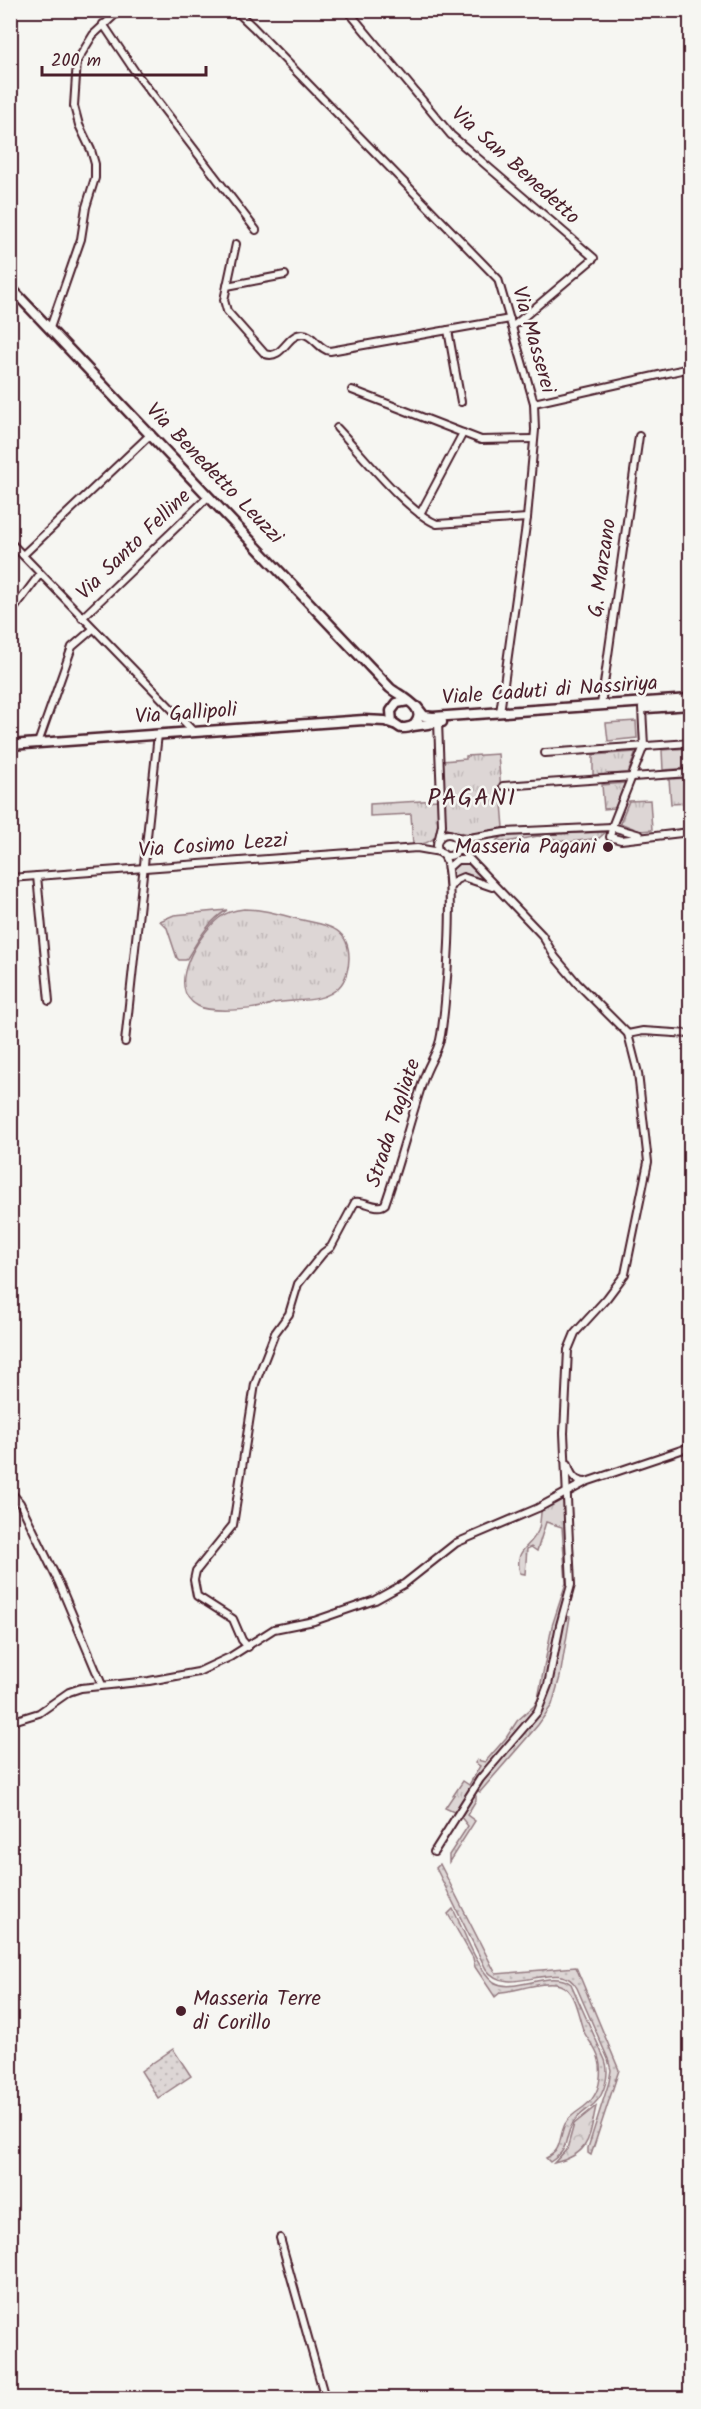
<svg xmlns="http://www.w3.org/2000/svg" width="701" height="2409" viewBox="0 0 701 2409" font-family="Kalam,sans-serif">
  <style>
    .grass { fill: url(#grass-tufts); stroke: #947a80; stroke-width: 1.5 }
    .forest { fill: url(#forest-crowns); stroke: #947a80; stroke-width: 1.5 }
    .park { fill: url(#park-dots); stroke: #947a80; stroke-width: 1.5 }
    .pitch { fill: #ddd6d5; stroke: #947a80; stroke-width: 1.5 }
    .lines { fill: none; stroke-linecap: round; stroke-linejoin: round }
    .street-casing { stroke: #4a1f2b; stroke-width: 10 }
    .secondary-casing { stroke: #4a1f2b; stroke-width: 13 }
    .street { stroke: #f6f6f2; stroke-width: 6 }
    .secondary { stroke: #f6f6f2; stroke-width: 8 }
    .poi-dot { fill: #4a1f2b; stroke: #f6f6f2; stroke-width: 2 }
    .labels { text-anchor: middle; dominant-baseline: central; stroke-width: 5; stroke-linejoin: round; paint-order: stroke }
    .street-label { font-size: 21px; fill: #4a1f2b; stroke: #f6f6f2 }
    .poi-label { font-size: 21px; fill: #4a1f2b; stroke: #f6f6f2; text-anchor: end }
    .quarter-label { font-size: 24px; letter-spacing: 1.5px; fill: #4a1f2b; stroke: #f6f6f2 }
  </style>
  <defs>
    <pattern id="grass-tufts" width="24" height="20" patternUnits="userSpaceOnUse" patternTransform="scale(1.5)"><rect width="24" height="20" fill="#ddd6d5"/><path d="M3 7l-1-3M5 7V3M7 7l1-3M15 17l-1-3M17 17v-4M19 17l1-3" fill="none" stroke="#bfb7b7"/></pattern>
    <pattern id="forest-crowns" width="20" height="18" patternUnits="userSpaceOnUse" patternTransform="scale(1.5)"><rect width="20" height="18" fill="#ddd6d5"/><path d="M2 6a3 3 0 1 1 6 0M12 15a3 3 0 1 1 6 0" fill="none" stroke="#bfb7b7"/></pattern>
    <pattern id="park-dots" width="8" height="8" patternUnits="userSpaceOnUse" patternTransform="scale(1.5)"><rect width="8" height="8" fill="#ddd6d5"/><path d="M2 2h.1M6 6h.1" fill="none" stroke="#bfb7b7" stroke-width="1.8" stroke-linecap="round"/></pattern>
  </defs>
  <rect width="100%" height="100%" fill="#f6f6f2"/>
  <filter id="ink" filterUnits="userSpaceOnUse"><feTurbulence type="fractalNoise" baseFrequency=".0167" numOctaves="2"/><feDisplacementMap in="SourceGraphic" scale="12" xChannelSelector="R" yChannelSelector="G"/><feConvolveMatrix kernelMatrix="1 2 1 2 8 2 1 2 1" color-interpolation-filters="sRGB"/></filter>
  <g filter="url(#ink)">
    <g class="grass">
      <polygon points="690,748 690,768 663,770 662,750"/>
      <polygon points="636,752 628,773 593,775 593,755"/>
      <polygon points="498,754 504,828 463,836 445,828 442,761 466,759 466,756"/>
      <polygon points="690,778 690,803 671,804 669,779"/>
      <polygon points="625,783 615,808 604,809 602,785"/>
      <path d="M 438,800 C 440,825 445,843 413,845 L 411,814 L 370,816 L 370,804 Z"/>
      <polygon points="650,800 652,830 640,831 620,823 629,801"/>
      <polygon points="606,832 599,838 570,842 538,836 507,842 497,840 503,836"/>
      <path d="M 458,862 L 466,862 L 485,882 C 473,877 462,870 452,880 L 453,867 Z"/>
      <path d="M 244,909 C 263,909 279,914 298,919 C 322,925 349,924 349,958 C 349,967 346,980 339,987 C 323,1004 294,999 274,1003 C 270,1004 269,1005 265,1006 C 252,1010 210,1013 198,1006 C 164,988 199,934 219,918 C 226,912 235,910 244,909 Z"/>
      <path d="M 227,910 C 207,922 198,941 186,960 L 179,960 L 177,958 L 167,928 L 160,921 L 174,915 Z"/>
      <path d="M 566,1496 L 570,1586 L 541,1703 L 456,1813 L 445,1808 L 463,1781 L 469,1785 L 480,1766 L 475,1763 L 477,1760 L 485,1762 L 506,1738 L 517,1721 L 534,1706 L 538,1699 L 552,1626 L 566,1583 L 562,1527 L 546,1522 L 537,1551 L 531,1547 L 527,1549 L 525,1574 L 520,1573 C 514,1548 529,1550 538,1531 C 541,1524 540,1515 542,1507 Z"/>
      <polygon points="573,1571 573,1590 566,1616 570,1617 560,1677 552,1705 538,1725 480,1792 477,1790 479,1783 546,1700"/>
      <polygon points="473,1795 476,1796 476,1800 467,1815 475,1821 449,1862 449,1855 468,1826 460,1816"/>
    </g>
    <path class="forest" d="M 596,2106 C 589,2139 590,2154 554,2163 L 567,2149 L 574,2124 Z"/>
    <g class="park">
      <path d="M 440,1864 L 496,1974 L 576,1967 L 619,2070 L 591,2155 L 588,2153 L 588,2148 L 609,2082 L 611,2070 L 608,2059 L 577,1988 C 559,1955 509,2001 486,1969 L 437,1870 L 436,1868 Z"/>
      <path d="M 453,1909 C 463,1928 477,1970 494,1982 C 514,1995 551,1968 571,1984 L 605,2060 C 610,2073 605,2094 594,2104 C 587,2110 578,2115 573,2123 C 562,2142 571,2148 550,2162 L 546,2158 C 563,2150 558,2139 565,2124 C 572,2111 587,2109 594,2096 C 600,2087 602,2071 599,2060 C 597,2049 589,2042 584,2032 C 578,2018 576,1990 560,1985 C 546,1980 516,1991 501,1992 L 495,1997 L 475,1967 L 473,1958 L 448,1914 Z"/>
      <polygon points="173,2049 191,2076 158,2098 141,2071"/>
    </g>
    <polygon class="pitch" points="636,721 637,738 608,741 606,723"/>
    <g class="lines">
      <defs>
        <g id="street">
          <polyline points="235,10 253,27 498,279 534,403 535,430 527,518 500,713"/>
          <polyline points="349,12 451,135 594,258 512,327"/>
          <polyline points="103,24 136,73 256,230"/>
          <path d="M 285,275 L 227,286 L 224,300 L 227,311 L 265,354 C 283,360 286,335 302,334 C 312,333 319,350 330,351 L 510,319"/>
          <polyline points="227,286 236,244"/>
          <polyline points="50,328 81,239 86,207 95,178 95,164 91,150 79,125 74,106 77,61 93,35 120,10"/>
          <polyline points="448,330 461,402"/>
          <polyline points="352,390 481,440 534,439"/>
          <polyline points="534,403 690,368"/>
          <path d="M 337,428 C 361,453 407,512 437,524 L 527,518"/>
          <polyline points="420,514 463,433"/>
          <polyline points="10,542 194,732"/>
          <polyline points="23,555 151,434"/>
          <polyline points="10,614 40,574"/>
          <polyline points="82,618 209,496"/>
          <polyline points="601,705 639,436"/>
          <polyline points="642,708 644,746 613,824 610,837 621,840 690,832"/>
          <polyline points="438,722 442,825 439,838"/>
          <polyline points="38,743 72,647 93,629"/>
          <polyline points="545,753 690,743"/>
          <polyline points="503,786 690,773"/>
          <circle cx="448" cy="845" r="11"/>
          <polyline points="456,837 469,838 505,832 612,827 640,835"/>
          <polyline points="448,868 457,860 468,860"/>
          <polyline points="37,876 49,1001"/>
          <polyline points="10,878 417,848 440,852"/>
          <polyline points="450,887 456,880 463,877 492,887"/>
          <polyline points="628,1034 643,1031 690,1034"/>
          <polyline points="125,1042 158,734"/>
          <path d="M 568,1464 C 570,1474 575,1482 586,1482"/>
          <polyline points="10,1491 20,1503 59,1583 102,1685"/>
          <path d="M 248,1647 L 242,1640 L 233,1619 L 197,1596 L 194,1580 L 196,1571 L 233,1525 L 255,1384 L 275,1333 L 289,1314 L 298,1284 L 323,1253 L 331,1247 L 355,1202 C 365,1200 377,1211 385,1204 C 400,1162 410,1120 424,1078 C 428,1065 437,1053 440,1040 C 446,1014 457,871 443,854"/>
          <polyline points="10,1722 39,1713 69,1692 81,1688 149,1681 198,1672 230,1657 274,1629 314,1621 375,1600 404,1584 456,1543 538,1508 586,1482 690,1447"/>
          <polyline points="434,1852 480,1779 538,1711 548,1685 560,1625 571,1585 564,1433 568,1350 575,1333 607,1298 625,1274 648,1162 638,1073 628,1034 577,983 555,957 542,935 459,848"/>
          <polyline points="280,2238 325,2398"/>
        </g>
        <g id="secondary">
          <path d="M 10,287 L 390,688 C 399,696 429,707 415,724 C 411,728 406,728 401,728 L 392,722 L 391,711 L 397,703 L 408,701"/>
          <polyline points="417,707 424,716 433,717 690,699"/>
          <polyline points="647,708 690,705"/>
          <polyline points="413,726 442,722"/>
          <polyline points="10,745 364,720 385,721 394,724"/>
        </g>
      </defs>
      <use href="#street" class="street-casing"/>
      <use href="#secondary" class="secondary-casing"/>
      <use href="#street" class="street"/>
      <use href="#secondary" class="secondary"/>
    </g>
  </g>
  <g class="poi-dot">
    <circle cx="608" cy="847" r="6"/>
    <circle cx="181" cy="2011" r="6"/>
  </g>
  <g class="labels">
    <g class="street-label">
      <text transform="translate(515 166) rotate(42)">Via San Benedetto</text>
      <text transform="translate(533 340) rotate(74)">Via Masserei</text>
      <text transform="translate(214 474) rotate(46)">Via Benedetto Leuzzi</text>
      <text transform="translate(134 545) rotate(-44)">Via Santo Felline</text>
      <text transform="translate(603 568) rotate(-82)">G. Marzano</text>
      <text transform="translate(550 691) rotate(-4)">Viale Caduti di Nassiriya</text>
      <text transform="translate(186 714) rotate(-4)">Via Gallipoli</text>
      <text transform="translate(213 846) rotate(-4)">Via Cosimo Lezzi</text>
      <text transform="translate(394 1123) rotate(-72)">Strada Tagliate</text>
    </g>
    <g class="poi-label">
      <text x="596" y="847">Masseria Pagani</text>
      <text x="193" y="1999" text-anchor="start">Masseria Terre<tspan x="193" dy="24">di Corillo</tspan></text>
    </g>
    <g class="quarter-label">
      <text x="472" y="798">PAGANI</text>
    </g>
  </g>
  <rect width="701" height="2409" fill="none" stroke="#f6f6f2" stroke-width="36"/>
  <rect x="18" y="18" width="665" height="2373" fill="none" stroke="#4a1f2b" stroke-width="2" filter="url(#ink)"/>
  <path d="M42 66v9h164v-9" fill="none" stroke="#4a1f2b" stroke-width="3"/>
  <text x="51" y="66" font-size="18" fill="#4a1f2b" stroke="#f6f6f2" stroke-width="4.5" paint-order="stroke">200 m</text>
</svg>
